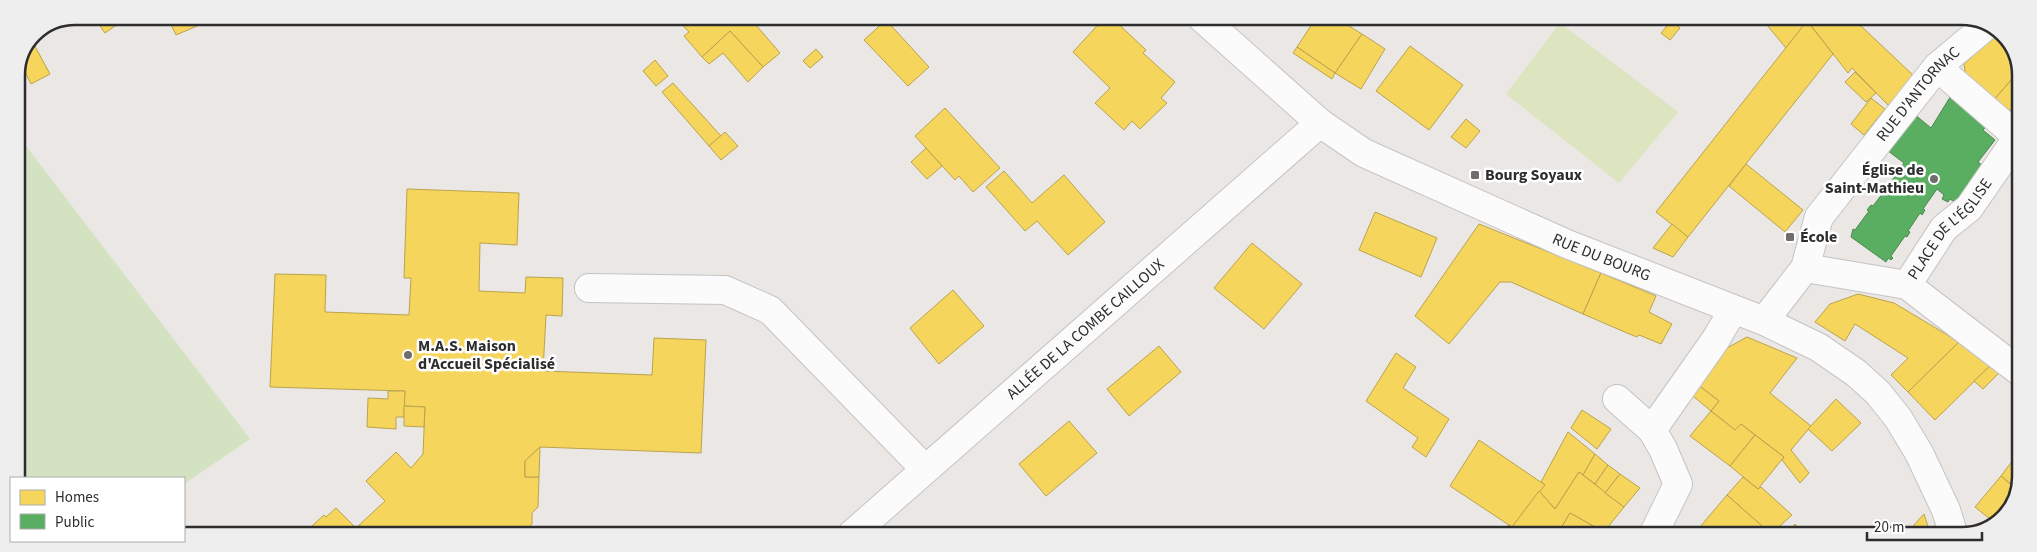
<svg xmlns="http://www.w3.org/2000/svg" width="2037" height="552" viewBox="0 0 2037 552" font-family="'Source Sans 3',sans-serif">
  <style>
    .green { fill: #d3e2c1 }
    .pitch { fill: #dce5bf }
    .homes { fill: #f6d55c; stroke: #baa34e }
    .public { fill: #5aae61; stroke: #4c8751 }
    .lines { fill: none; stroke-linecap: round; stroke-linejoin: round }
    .minor-casing { stroke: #c5c4c4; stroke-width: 30 }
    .minor { stroke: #fcfbfb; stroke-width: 28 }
    .poi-dot { fill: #6f6e6d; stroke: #fff; stroke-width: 2 }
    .labels { text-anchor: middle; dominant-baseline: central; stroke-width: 5; stroke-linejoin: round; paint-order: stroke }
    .street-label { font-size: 16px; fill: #2d2d2d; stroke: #fff }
    .poi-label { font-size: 16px; font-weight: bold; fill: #2d2d2d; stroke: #fff; text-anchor: start }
    .rim { fill: none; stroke: #2d2d2d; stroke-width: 2.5 }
  </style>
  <rect width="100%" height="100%" fill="#eae7e4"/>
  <polygon class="green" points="16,133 250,439 184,484 184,478 16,478"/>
  <polygon class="pitch" points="1560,23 1678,112 1619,183 1506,94"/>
  <g class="homes">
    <polygon points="93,16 128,16 128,17 105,33"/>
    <polygon points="167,16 209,16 211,20 176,35"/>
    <polygon points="675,17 741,17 742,19 749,17 780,53 763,67 730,31 702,57 684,36 689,32"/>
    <polygon points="1105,17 1111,17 1146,50 1143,53 1175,82 1161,98 1167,103 1140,129 1132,121 1124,130 1095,103 1110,88 1073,52"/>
    <polygon points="1316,18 1336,18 1362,34 1335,73 1297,47"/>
    <polygon points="1336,18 1353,18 1348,25"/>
    <polygon points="1761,18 1805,18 1807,21 1786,48"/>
    <polygon points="1805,18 1868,18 1861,26 1916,78 1888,105 1852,68 1848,73"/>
    <polygon points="886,20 929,67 908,86 864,40"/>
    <polygon points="1671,21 1680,28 1670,40 1661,33"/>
    <polygon points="1807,21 1833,54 1688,237 1656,212"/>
    <polygon points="730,31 763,67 748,82 723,53 709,64 702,57"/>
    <polygon points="1999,32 2006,37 2020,70 1992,102 1967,85 1964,64"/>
    <polygon points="1362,34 1385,49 1361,89 1335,73"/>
    <polygon points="31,39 50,74 31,84 21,64"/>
    <polygon points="1410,46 1463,85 1429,130 1376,91"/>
    <polygon points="1297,47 1335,73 1332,79 1293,53"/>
    <polygon points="816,49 823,57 810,68 803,61"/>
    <polygon points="655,60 668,76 656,86 643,71"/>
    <polygon points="2020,70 2021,71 2020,115 1992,102"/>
    <polygon points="1855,72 1876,93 1866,102 1845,82"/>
    <polygon points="673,83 721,136 709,146 662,92"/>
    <polygon points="1871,98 1885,109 1864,135 1851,124"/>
    <polygon points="945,108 1000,168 973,192 959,176 955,180 915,136"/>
    <polygon points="1466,119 1480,131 1466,148 1451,137"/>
    <polygon points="725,132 738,146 721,160 709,146"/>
    <polygon points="926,148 942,166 927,179 911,162"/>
    <polygon points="1746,164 1803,210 1785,232 1729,186"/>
    <polygon points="1004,171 1032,203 1064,175 1105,222 1068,255 1037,221 1025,231 986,187"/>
    <polygon points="407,189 519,193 517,245 480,243 479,291 525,293 526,277 563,278 562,316 546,315 543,371 652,375 654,338 706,340 701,453 540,447 525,461 525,477 539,477 538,507 532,513 532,524 521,534 303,534 324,515 326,517 336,508 356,528 385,501 366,481 396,452 411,468 423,454 425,407 404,406 405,391 270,387 275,274 326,275 325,312 409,315 411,278 404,278"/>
    <polygon points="1375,212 1437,238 1421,277 1359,250"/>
    <polygon points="1479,224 1601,273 1583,314 1511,282 1500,282 1449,344 1415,316"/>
    <polygon points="1672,224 1688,237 1673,257 1653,248"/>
    <polygon points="1252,243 1302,284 1264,329 1214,288"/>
    <polygon points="1601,273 1656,296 1649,312 1672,324 1661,344 1639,335 1637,337 1627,333 1583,314"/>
    <polygon points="953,290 984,326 939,364 910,328"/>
    <polygon points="1858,294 1894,303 1959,342 1908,392 1891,375 1908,358 1855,324 1845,341 1815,322 1830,304"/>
    <polygon points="1747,337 1797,358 1770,393 1811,426 1791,450 1809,473 1800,483 1782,460 1784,457 1741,424 1735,430 1711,411 1719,401 1698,385 1727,348"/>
    <polygon points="1959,342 1992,364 1935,420 1908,392"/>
    <polygon points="1159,346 1181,372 1129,416 1107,389"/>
    <polygon points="1396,353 1416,367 1403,388 1449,419 1426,457 1412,447 1418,438 1366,401"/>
    <polygon points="1992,364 2001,371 1983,389 1974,381"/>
    <polygon points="1698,385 1719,401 1711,411 1693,396"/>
    <polygon points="388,391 405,391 404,417 396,417 396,429 367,427 368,398 388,399"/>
    <polygon points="1836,399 1861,423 1832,451 1808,429"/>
    <polygon points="404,406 425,407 424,427 404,426"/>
    <polygon points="1582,410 1611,429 1597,449 1571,428"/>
    <polygon points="1711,411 1735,430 1741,424 1755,435 1730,466 1690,436"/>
    <polygon points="1069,421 1097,453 1046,496 1019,464"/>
    <polygon points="1568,432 1595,454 1583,475 1579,472 1555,509 1539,491 1545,485 1541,482"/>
    <polygon points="1755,435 1784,457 1758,489 1730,466"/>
    <polygon points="1479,440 1545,485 1512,527 1450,486"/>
    <polygon points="540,447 539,477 525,477 525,461"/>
    <polygon points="1595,454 1608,465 1595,484 1583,475"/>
    <polygon points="2013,460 2019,465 2019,491 2001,476"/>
    <polygon points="1608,465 1620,474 1605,493 1595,484"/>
    <polygon points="1579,472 1624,507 1604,532 1570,513 1557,535 1497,534 1509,525 1512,527 1539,491 1555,509"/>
    <polygon points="1620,474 1640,488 1624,507 1605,493"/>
    <polygon points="2001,476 2019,492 1996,524 1975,507"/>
    <polygon points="1743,477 1758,489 1761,487 1792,515 1771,534 1727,495"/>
    <polygon points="1727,495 1771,534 1769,536 1708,535 1699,528"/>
    <polygon points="1570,513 1604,532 1602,535 1557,535"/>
    <polygon points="1924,514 1931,536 1904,536"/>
    <polygon points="1795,524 1805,536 1784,536"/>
  </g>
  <polygon class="public" points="1952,94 1990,122 1983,130 1995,140 1978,162 1986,168 1959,205 1950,199 1948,202 1942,199 1944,195 1937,189 1923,209 1925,210 1922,215 1920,213 1908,231 1910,232 1907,237 1905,236 1891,256 1893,258 1891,260 1888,258 1886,262 1851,237 1853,229 1855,230 1869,211 1867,210 1871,205 1873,206 1886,189 1884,187 1887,183 1889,185 1904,163 1883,147 1913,113 1931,128"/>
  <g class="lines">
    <defs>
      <g id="minor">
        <path id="s1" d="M 1201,17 L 1320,123 L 1364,153 L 1567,244 L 1764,321 L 1818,347 L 1856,373 L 1878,393 L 1898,418 L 1919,453 L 1946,510 L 1954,536"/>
        <polyline points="1805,268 1907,285 2019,371"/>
        <path id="s2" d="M 1907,285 L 1944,228 L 1969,208 L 2018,137 L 1937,67"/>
        <polyline points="589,288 725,290 770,310 925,469"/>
        <path id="s3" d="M 1764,321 L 1805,268 L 1819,217 L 1937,67 L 1987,25"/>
        <polyline points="1617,399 1652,430"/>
        <path id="s4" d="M 851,535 L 1320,123"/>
        <polyline points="1653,535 1678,484 1663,449 1652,430 1716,339 1733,310"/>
      </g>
    </defs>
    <use href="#minor" class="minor-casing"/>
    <use href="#minor" class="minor"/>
  </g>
  <g class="poi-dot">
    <rect x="1470" y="170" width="10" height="10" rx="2.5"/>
    <circle cx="1934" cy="179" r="5"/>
    <rect x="1785" y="232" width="10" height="10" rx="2.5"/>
    <circle cx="408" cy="355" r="5"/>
  </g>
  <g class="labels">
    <g class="street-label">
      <text stroke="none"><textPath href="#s3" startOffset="278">RUE D'ANTORNAC</textPath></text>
      <text stroke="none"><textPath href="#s2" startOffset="71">PLACE DE L'ÉGLISE</textPath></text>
      <text stroke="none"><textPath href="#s1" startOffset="472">RUE DU BOURG</textPath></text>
      <text stroke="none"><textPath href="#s4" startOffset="312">ALLÉE DE LA COMBE CAILLOUX</textPath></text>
    </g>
    <g class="poi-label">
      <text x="1924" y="170" text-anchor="end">Église de<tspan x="1924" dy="18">Saint-Mathieu</tspan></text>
      <text x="1485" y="175">Bourg Soyaux</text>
      <text x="1800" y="237">École</text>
      <text x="418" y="346">M.A.S. Maison<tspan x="418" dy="18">d'Accueil Spécialisé</tspan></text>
    </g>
  </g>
  <path d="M0 0H2037V552H0ZM75 25H1962A50 50 0 0 1 2012 75V477A50 50 0 0 1 1962 527H75A50 50 0 0 1 25 477V75A50 50 0 0 1 75 25Z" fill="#eee" fill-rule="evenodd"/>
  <path class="rim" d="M75 25H1962A50 50 0 0 1 2012 75V477A50 50 0 0 1 1962 527H75A50 50 0 0 1 25 477V75A50 50 0 0 1 75 25Z"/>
  <rect x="10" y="477" width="175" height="65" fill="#ffffff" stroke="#ababab"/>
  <rect x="20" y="490" width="25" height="15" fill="#f6d55c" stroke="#ababab"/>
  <text x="55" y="502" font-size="15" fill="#2d2d2d">Homes</text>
  <rect x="20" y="514" width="25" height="15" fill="#5aae61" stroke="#ababab"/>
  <text x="55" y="527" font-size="15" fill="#2d2d2d">Public</text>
  <path d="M1867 532v8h115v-8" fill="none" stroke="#2d2d2d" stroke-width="2.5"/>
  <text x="1874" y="532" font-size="15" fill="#2d2d2d" stroke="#ffffff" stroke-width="4" paint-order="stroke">20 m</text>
</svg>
